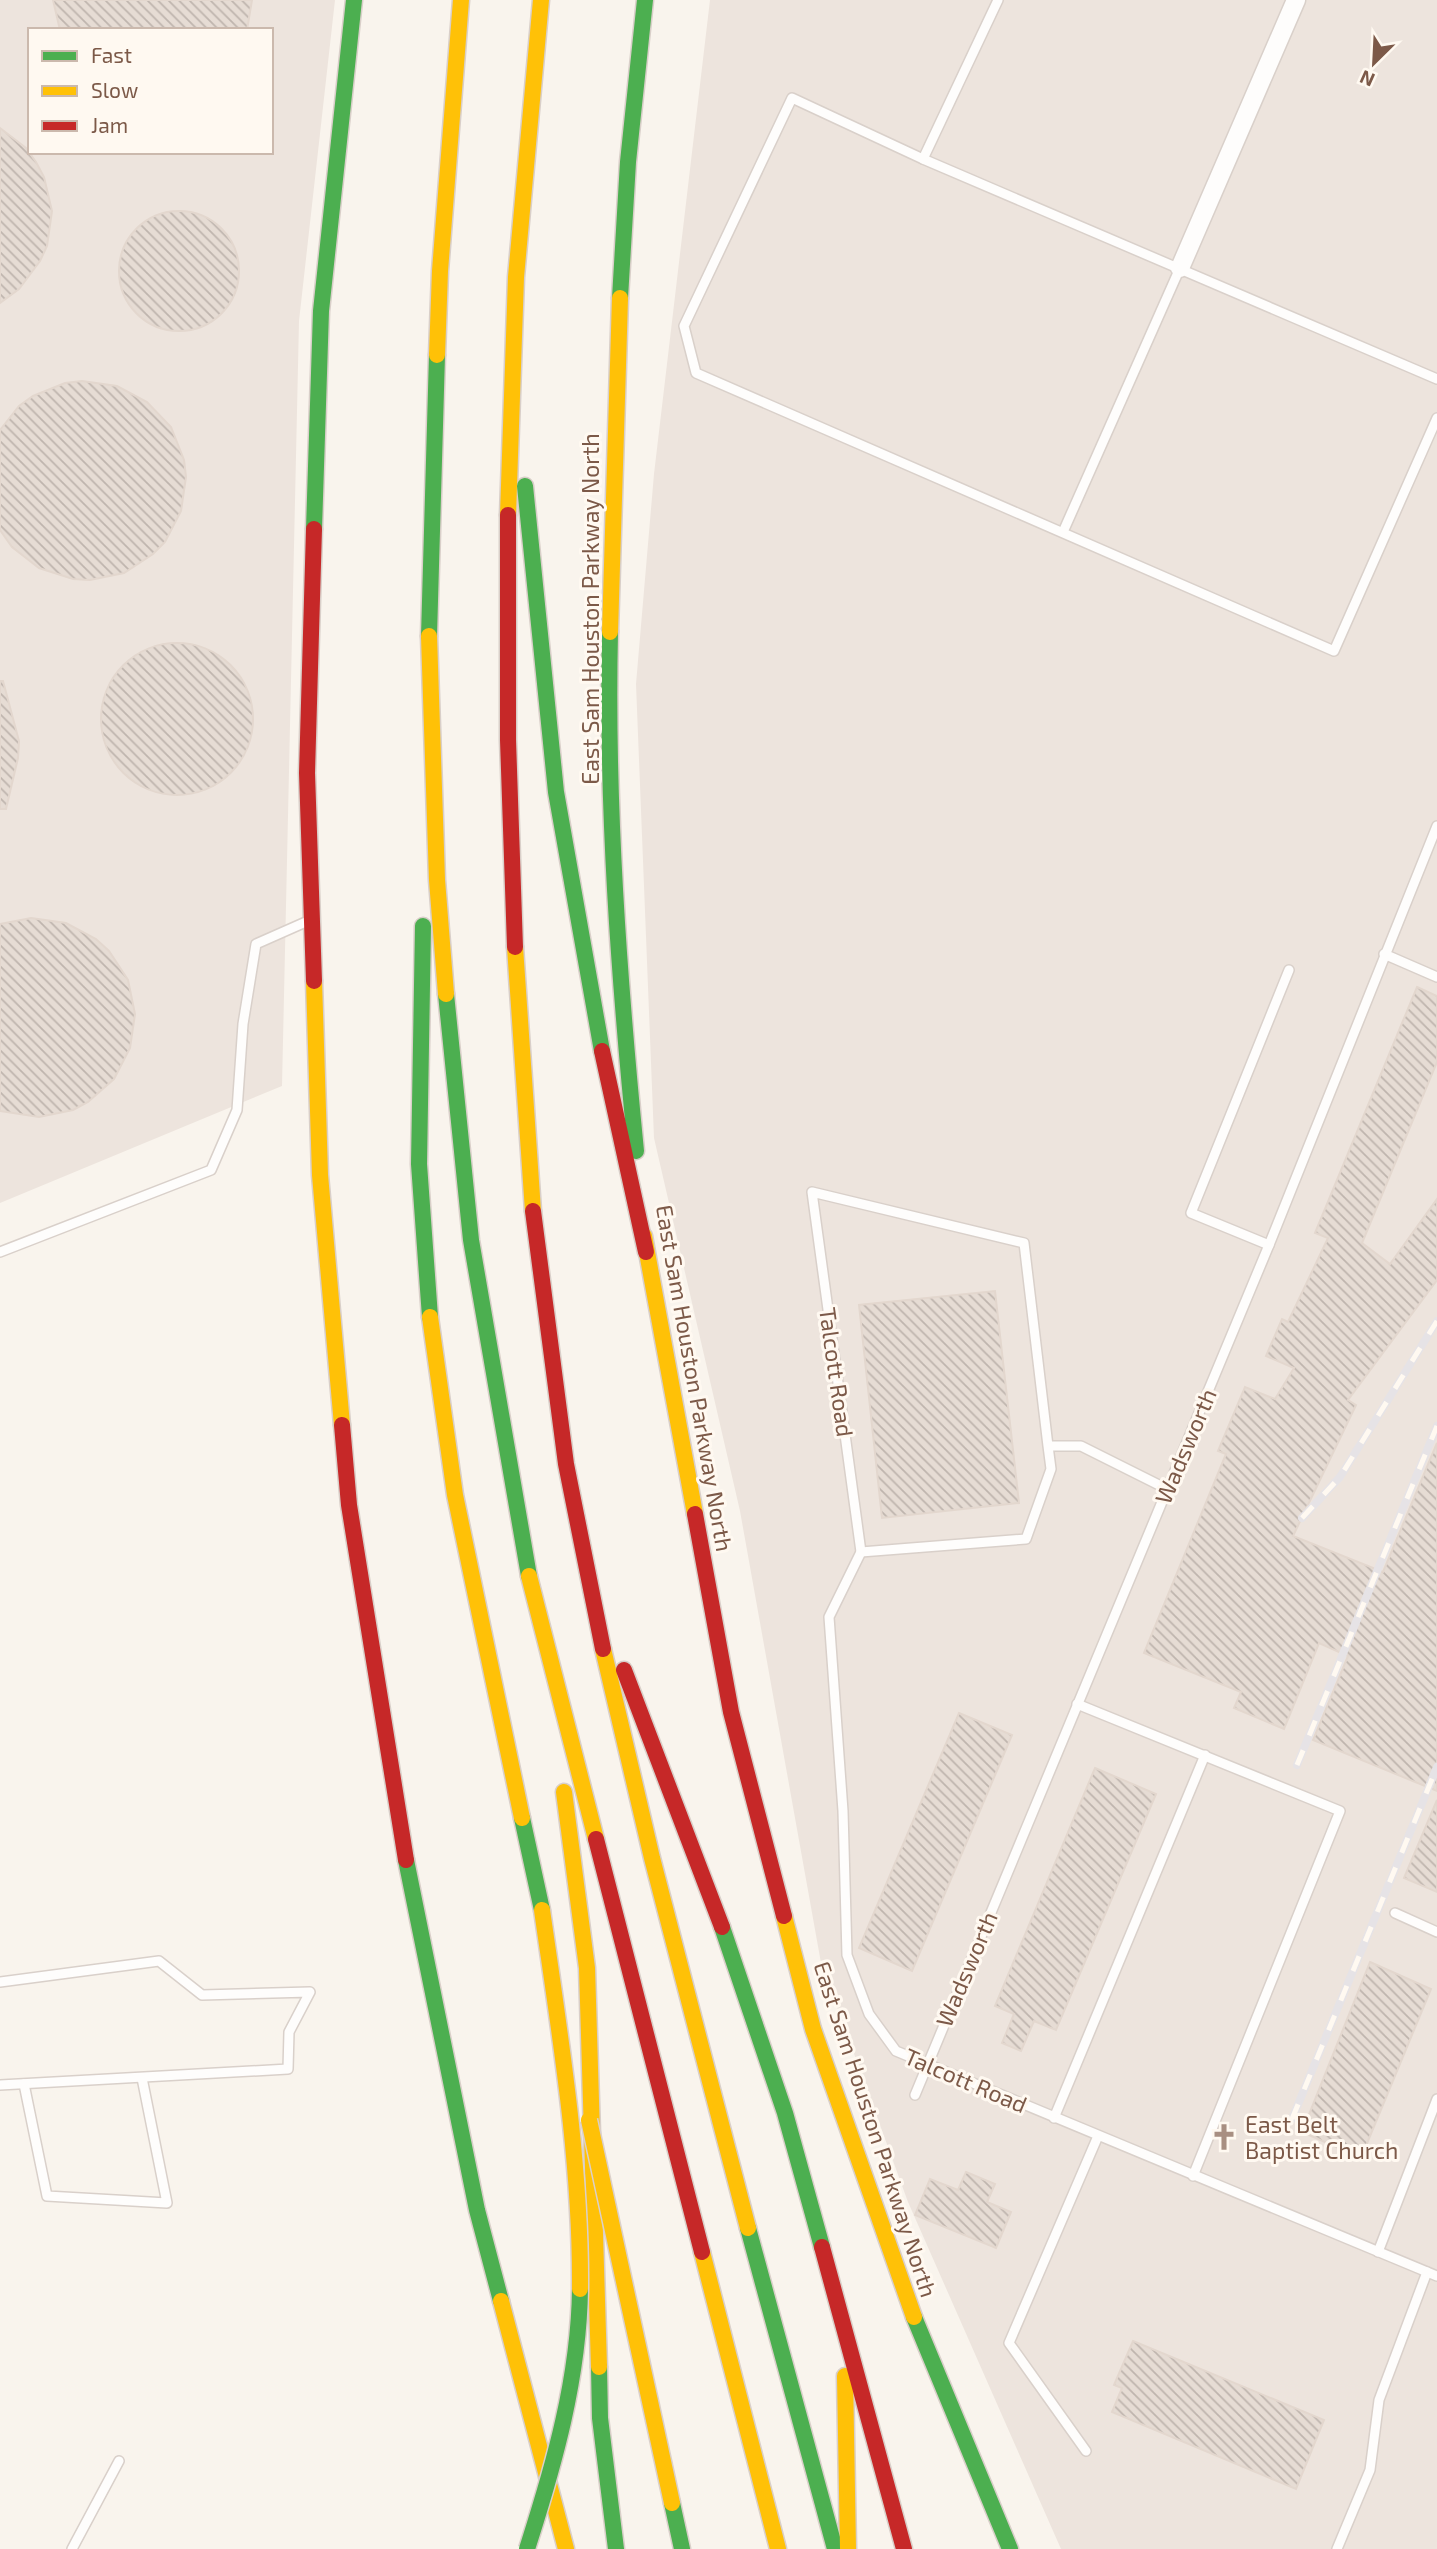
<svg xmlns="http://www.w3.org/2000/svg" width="1437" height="2549" viewBox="0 0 1437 2549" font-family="'Exo 2',sans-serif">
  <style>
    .industrial { fill: #ede4dd; fill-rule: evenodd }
    .building { fill: url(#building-back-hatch); stroke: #e3d7ce; stroke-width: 2 }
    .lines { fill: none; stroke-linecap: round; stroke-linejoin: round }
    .lane-casing { stroke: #d9d0ca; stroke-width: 12 }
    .street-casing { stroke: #d9d0ca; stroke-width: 21 }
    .fast-casing { stroke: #d9cfc9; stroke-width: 19 }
    .slow-casing { stroke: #d9cfc9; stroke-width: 19 }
    .jam-casing { stroke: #d9cfc9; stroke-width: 19 }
    .lane { stroke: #fefdfc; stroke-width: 9 }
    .street { stroke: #fefdfc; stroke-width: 18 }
    .fast { stroke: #4caf50; stroke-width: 16 }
    .slow { stroke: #ffc107; stroke-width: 16 }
    .jam { stroke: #c62828; stroke-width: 16 }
    .rail-casing { stroke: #e6e3e6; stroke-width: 8 }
    .rail { stroke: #fff9f1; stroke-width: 5; stroke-dasharray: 16; stroke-linecap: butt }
    .fast-bridge-casing { stroke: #dbd0ca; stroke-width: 19; stroke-linecap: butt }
    .slow-bridge-casing { stroke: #dbd0ca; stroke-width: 19; stroke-linecap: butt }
    .fast-bridge { stroke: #4caf50; stroke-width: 16 }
    .slow-bridge { stroke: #ffc107; stroke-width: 16 }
    .labels { text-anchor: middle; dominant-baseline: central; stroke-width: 6; stroke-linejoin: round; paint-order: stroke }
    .street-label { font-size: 23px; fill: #7c5948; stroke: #fff9f1 }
    .poi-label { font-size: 23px; fill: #7c5948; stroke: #fff9f1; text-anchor: start }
  </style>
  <defs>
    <pattern id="building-back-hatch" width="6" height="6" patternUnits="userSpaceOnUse" patternTransform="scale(1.75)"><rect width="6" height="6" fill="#e6dcd4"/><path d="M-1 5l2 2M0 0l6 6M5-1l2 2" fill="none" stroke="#bfb5ae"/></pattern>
  </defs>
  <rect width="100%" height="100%" fill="#f9f4ed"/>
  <g class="industrial">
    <path d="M 0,0 L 335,0 L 299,321 L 282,1086 L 0,1203 ZM 30,30 L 271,30 L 271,152 L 30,152 Z"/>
    <polygon points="710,0 1437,0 1437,2549 1061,2549 908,2202 821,1963 740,1511 654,1138 636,684 654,474"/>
  </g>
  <g class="building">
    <polygon points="53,0 252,0 247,30 60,30"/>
    <polygon points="0,128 26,148 36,162 44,177 52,211 47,246 40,261 19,289 0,303"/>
    <circle cx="179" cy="271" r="60"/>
    <polygon points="82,381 117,386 147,402 171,427 184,460 186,477 181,511 165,542 153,554 124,573 90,580 73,579 39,568 12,547 0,530 0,430 19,406 33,396 65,383"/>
    <circle cx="177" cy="719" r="76"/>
    <polygon points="0,681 3,681 19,741 18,758 6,809 0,809"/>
    <polygon points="31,918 66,923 96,939 109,951 128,980 135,1014 130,1048 114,1079 88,1102 73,1110 39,1117 0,1111 0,924"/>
    <polygon points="1417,987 1437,996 1437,1062 1362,1243 1390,1264 1437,1199 1437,1280 1348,1400 1356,1405 1293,1536 1383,1572 1437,1443 1437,1791 1313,1740 1348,1656 1319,1643 1284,1729 1234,1708 1241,1692 1144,1653 1226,1454 1218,1451 1245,1387 1275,1399 1294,1368 1266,1356 1282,1319 1288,1322 1328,1238 1315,1233"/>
    <polygon points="995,1291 1019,1503 882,1518 859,1305"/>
    <polygon points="959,1713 1012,1735 912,1971 859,1948"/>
    <polygon points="1095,1768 1156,1794 1056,2030 1034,2021 1021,2051 1002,2043 1014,2014 995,2006"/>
    <polygon points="1437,1800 1437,1892 1404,1878"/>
    <polygon points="1370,1962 1431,1989 1361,2158 1302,2132"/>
    <polygon points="966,2172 995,2184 987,2202 1011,2212 996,2248 915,2215 930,2179 958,2190"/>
    <polygon points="1133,2341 1324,2420 1296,2489 1112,2412 1122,2388 1114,2385"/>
  </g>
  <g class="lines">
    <defs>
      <g id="lane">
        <polyline points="923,159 998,0"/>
        <polyline points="1437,379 923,159 792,98 684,326 696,373 1334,651 1437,418"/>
        <polyline points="1063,532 1180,268"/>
        <polyline points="1384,954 1437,977"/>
        <polyline points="1269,1245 1191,1213 1289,970"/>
        <polyline points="0,1252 211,1170 237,1110 243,1024 256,944 308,921"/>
        <polyline points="1048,1446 1051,1469 1026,1539 861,1552 812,1192 1024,1243 1048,1446 1081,1446 1167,1489"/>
        <polyline points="861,1552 829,1617 843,1811 847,1955 869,2014 896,2051 1437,2276"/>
        <polyline points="1077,1704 1340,1811 1193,2176"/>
        <polyline points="1395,1913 1437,1932"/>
        <polyline points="0,1982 159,1961 202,1995 310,1992 289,2032 288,2069 0,2085"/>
        <polyline points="24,2084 47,2196 167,2203 142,2078"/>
        <polyline points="915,2095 1269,1245 1437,826"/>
        <polyline points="1054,2118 1205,1755"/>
        <polyline points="1378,2252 1437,2099"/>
        <polyline points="1086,2451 1009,2343 1098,2136"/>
        <polyline points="72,2549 119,2461"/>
        <polyline points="1337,2549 1370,2470 1379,2400 1427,2272"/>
      </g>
      <polyline id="street" points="1180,268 1296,0"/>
      <g id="fast">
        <polyline points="620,298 628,162 645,0"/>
        <polyline points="525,486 556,792 602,1051"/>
        <polyline points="314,529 321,311 354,0"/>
        <path d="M 610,632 C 606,804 619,979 636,1151"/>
        <polyline points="429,636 437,355"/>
        <polyline points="423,926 419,1164 430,1317"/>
        <polyline points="446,994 471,1240 529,1576"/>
        <polyline points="522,1818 542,1910"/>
        <polyline points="406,1860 477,2210 501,2301"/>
        <polyline points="722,1927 785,2113 822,2247"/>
        <polyline points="748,2228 835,2549"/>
        <polyline points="914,2317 1010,2549"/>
        <polyline points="599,2367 600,2418 616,2549"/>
        <polyline points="672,2503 682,2549"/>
      </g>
      <g id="slow">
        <polyline points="437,355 440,271 461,0"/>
        <polyline points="508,515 516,277 541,0"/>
        <polyline points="610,632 620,298"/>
        <polyline points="429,636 437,880 446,994"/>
        <polyline points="515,947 533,1211"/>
        <polyline points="314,981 320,1175 342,1425"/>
        <polyline points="644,1236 695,1514"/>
        <polyline points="430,1317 455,1495 522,1818"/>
        <polyline points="529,1576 596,1839"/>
        <polyline points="603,1649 652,1858 748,2228"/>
        <polyline points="564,1792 587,1968 599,2367"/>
        <polyline points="784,1916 813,2029 914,2317"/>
        <polyline points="702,2252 778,2549"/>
        <polyline points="501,2301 566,2549"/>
        <polyline points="845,2376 848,2549"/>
      </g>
      <g id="jam">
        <polyline points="508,515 508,740 515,947"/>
        <polyline points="314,981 307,773 314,529"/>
        <polyline points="602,1051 646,1252"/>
        <polyline points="533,1211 566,1464 603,1649"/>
        <polyline points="342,1425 349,1505 406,1860"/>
        <polyline points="695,1514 731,1712 784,1916"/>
        <polyline points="624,1670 722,1927"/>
        <polyline points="596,1839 702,2252"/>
        <polyline points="822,2247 904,2549"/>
      </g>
    </defs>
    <use href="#lane" class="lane-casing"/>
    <use href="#street" class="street-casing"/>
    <use href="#fast" class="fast-casing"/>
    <use href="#slow" class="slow-casing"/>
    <use href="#jam" class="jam-casing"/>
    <use href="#lane" class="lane"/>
    <use href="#street" class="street"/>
    <use href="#fast" class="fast"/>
    <use href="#slow" class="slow"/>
    <use href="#jam" class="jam"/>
    <defs>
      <g id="rail">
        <polyline points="1302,1518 1340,1477 1437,1321"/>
        <polyline points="1297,1765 1437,1426"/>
        <polyline points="1292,2119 1437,1767"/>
      </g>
    </defs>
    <use href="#rail" class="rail-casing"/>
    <use href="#rail" class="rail"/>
    <defs>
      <path id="fast-bridge" d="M 527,2549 C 554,2465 579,2378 580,2289"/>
      <g id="slow-bridge">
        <path d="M 542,1910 C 560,2036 581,2161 580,2289"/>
        <polyline points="589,2120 672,2503"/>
      </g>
    </defs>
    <use href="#fast-bridge" class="fast-bridge-casing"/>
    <use href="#slow-bridge" class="slow-bridge-casing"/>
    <use href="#fast-bridge" class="fast-bridge"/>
    <use href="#slow-bridge" class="slow-bridge"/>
  </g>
  <defs>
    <symbol id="church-bare" viewBox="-9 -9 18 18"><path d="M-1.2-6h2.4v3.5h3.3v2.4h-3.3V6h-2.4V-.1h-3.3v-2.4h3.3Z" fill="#a88f82" stroke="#fff9f1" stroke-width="2.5" paint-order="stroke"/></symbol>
  </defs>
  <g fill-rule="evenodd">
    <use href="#church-bare" x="1205" y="2118" width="38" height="38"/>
  </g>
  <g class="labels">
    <g class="street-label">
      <text transform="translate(590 609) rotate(-90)">East Sam Houston Parkway North</text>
      <text transform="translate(837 1372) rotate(82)">Talcott Road</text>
      <text transform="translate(695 1378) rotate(80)">East Sam Houston Parkway North</text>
      <text transform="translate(1185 1446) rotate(-67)">Wadsworth</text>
      <text transform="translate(966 1969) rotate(-67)">Wadsworth</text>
      <text transform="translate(966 2080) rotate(23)">Talcott Road</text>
      <text transform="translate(876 2129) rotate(72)">East Sam Houston Parkway North</text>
    </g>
    <g class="poi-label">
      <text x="1245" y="2124">East Belt<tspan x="1245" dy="26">Baptist Church</tspan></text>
    </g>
  </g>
  <rect x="28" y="28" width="245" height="126" fill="#fff9f1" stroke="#cbb9ad" stroke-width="2"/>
  <rect x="42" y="51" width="35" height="10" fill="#4caf50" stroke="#cbb9ad" stroke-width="2"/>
  <text x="91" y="63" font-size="21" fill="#7c5948">Fast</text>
  <rect x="42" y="86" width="35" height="10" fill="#ffc107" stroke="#cbb9ad" stroke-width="2"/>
  <text x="91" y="98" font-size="21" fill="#7c5948">Slow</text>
  <rect x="42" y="121" width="35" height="10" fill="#c62828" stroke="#cbb9ad" stroke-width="2"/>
  <text x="91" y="133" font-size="21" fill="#7c5948">Jam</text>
  <g transform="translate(1374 63) rotate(204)" stroke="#fff9f1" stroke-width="5" paint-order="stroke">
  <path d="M0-5L12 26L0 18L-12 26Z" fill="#7c5948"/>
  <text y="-10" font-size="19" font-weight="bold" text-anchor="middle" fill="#7c5948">N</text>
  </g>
</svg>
